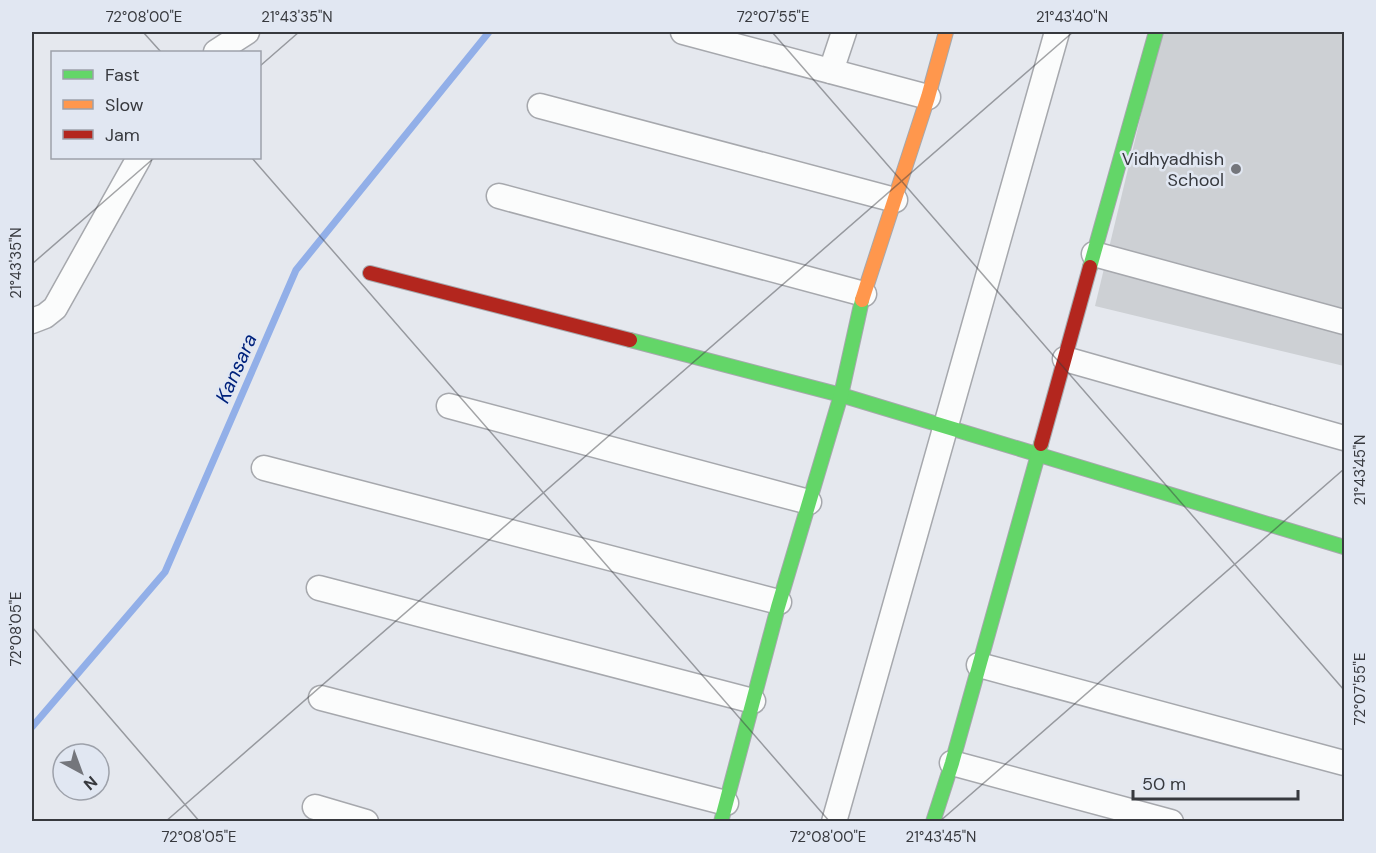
<svg xmlns="http://www.w3.org/2000/svg" width="1376" height="853" viewBox="0 0 1376 853" font-family="'DM Sans',sans-serif">
  <style>
    .lines { fill: none; stroke-linecap: round; stroke-linejoin: round }
    .stream { stroke: #92afe8; stroke-width: 7 }
    .building { fill: #cdd0d4 }
    .street-casing { stroke: #a6a8ad; stroke-width: 27 }
    .fast-casing { stroke: #a6a8ad; stroke-width: 16 }
    .slow-casing { stroke: #a6a8ad; stroke-width: 16 }
    .jam-casing { stroke: #a6a8ad; stroke-width: 16 }
    .street { stroke: #fbfcfc; stroke-width: 24 }
    .fast { stroke: #63d668; stroke-width: 14 }
    .slow { stroke: #ff974d; stroke-width: 14 }
    .jam { stroke: #b3261e; stroke-width: 14 }
    .ticks { fill: none; stroke: #37393e; stroke-width: 1.5; stroke-opacity: 0.45 }
    .poi-dot { fill: #74767c; stroke: #e1e7f2; stroke-width: 2 }
    .labels { text-anchor: middle; dominant-baseline: central; stroke-width: 5; stroke-linejoin: round; paint-order: stroke }
    .poi-label { font-size: 18px; fill: #37393e; stroke: #e1e7f2; text-anchor: end }
    .water-label { font-size: 20px; font-style: italic; fill: #00227c; stroke: #e1e7f2 }
    .neatline { fill: none; stroke: #37393e; stroke-width: 2 }
    .ticks-label { font-size: 15px; text-anchor: middle; fill: #37393e }
  </style>
  <rect width="100%" height="100%" fill="#e5e8ee"/>
  <g class="lines">
    <polyline class="stream" points="32,727 165,572 296,270 489,32"/>
  </g>
  <polygon class="building" points="1161,32 1344,32 1344,366 1095,306"/>
  <g class="lines">
    <defs>
      <g id="street">
        <polyline points="683,32 928,97"/>
        <polyline points="216,52 247,32"/>
        <polyline points="831,71 844,32"/>
        <polyline points="540,106 895,200"/>
        <polyline points="499,196 864,294"/>
        <polyline points="1094,254 1344,322"/>
        <polyline points="32,321 45,316 55,308 139,158"/>
        <polyline points="1065,359 1344,438"/>
        <polyline points="449,406 809,502"/>
        <polyline points="264,468 779,602"/>
        <polyline points="319,588 753,701"/>
        <polyline points="979,665 1344,763"/>
        <polyline points="321,698 726,803"/>
        <polyline points="952,763 1171,822"/>
        <polyline points="315,807 366,822"/>
        <polyline points="834,822 1057,32"/>
      </g>
      <g id="fast">
        <polyline points="1090,267 1156,32"/>
        <polyline points="630,340 841,395 1344,547"/>
        <polyline points="721,822 778,607 841,395 862,300"/>
        <polyline points="933,822 952,763 1041,444"/>
      </g>
      <polyline id="slow" points="862,300 928,97 946,32"/>
      <g id="jam">
        <polyline points="370,273 630,340"/>
        <polyline points="1041,444 1090,267"/>
      </g>
    </defs>
    <use href="#street" class="street-casing"/>
    <use href="#fast" class="fast-casing"/>
    <use href="#slow" class="slow-casing"/>
    <use href="#jam" class="jam-casing"/>
    <use href="#street" class="street"/>
    <use href="#fast" class="fast"/>
    <use href="#slow" class="slow"/>
    <use href="#jam" class="jam"/>
  </g>
  <path class="ticks" d="M 143,32 L 161,52M 772,32 L 1344,690M 260,66 L 299,32M 252,158 L 830,822M 32,264 L 154,158M 32,627 L 200,822M 165,822 L 1073,32M 939,822 L 1344,469"/>
  <circle class="poi-dot" cx="1236" cy="169" r="6"/>
  <g class="labels">
    <g class="poi-label">
      <text x="1224" y="159">Vidhyadhish<tspan x="1224" dy="21">School</tspan></text>
    </g>
    <g class="water-label">
      <text transform="translate(236 368) rotate(-66)">Kansara</text>
    </g>
  </g>
  <rect width="1376" height="853" fill="none" stroke="#e1e7f2" stroke-width="66"/>
  <rect x="51" y="51" width="210" height="108" fill="#e1e7f2" stroke="#9da1aa" stroke-width="1.5"/>
  <rect x="63" y="70" width="30" height="9" fill="#63d668" stroke="#9da1aa" stroke-width="1.5"/>
  <text x="105" y="81" font-size="18" fill="#37393e">Fast</text>
  <rect x="63" y="100" width="30" height="9" fill="#ff974d" stroke="#9da1aa" stroke-width="1.5"/>
  <text x="105" y="111" font-size="18" fill="#37393e">Slow</text>
  <rect x="63" y="130" width="30" height="9" fill="#b3261e" stroke="#9da1aa" stroke-width="1.5"/>
  <text x="105" y="141" font-size="18" fill="#37393e">Jam</text>
  <g transform="translate(81 772) rotate(139)"><circle r="28" fill="#e1e7f2" stroke="#9da1aa" stroke-width="1.5"/>
  <path d="M0-4.5L10 22L0 15L-10 22Z" fill="#74767c"/>
  <text y="-9" font-size="16" font-weight="bold" text-anchor="middle" fill="#37393e">N</text>
  </g>
  <path d="M1133 790v9h165v-9" fill="none" stroke="#37393e" stroke-width="3"/>
  <text x="1142" y="790" font-size="18" fill="#37393e" stroke="#e1e7f2" stroke-width="4.5" paint-order="stroke">50 m</text>
  <rect x="33" y="33" width="1310" height="787" class="neatline"/>
  <g class="ticks-label">
    <text x="144" y="22">72°08'00"E</text>
    <text x="297" y="22">21°43'35"N</text>
    <text x="773" y="22">72°07'55"E</text>
    <text x="1072" y="22">21°43'40"N</text>
    <text transform="translate(16 263) rotate(-90)" y="5">21°43'35"N</text>
    <text transform="translate(1360 470) rotate(-90)" y="5">21°43'45"N</text>
    <text transform="translate(16 629) rotate(-90)" y="5">72°08'05"E</text>
    <text transform="translate(1360 689) rotate(-90)" y="5">72°07'55"E</text>
    <text x="199" y="842">72°08'05"E</text>
    <text x="828" y="842">72°08'00"E</text>
    <text x="941" y="842">21°43'45"N</text>
  </g>
</svg>
